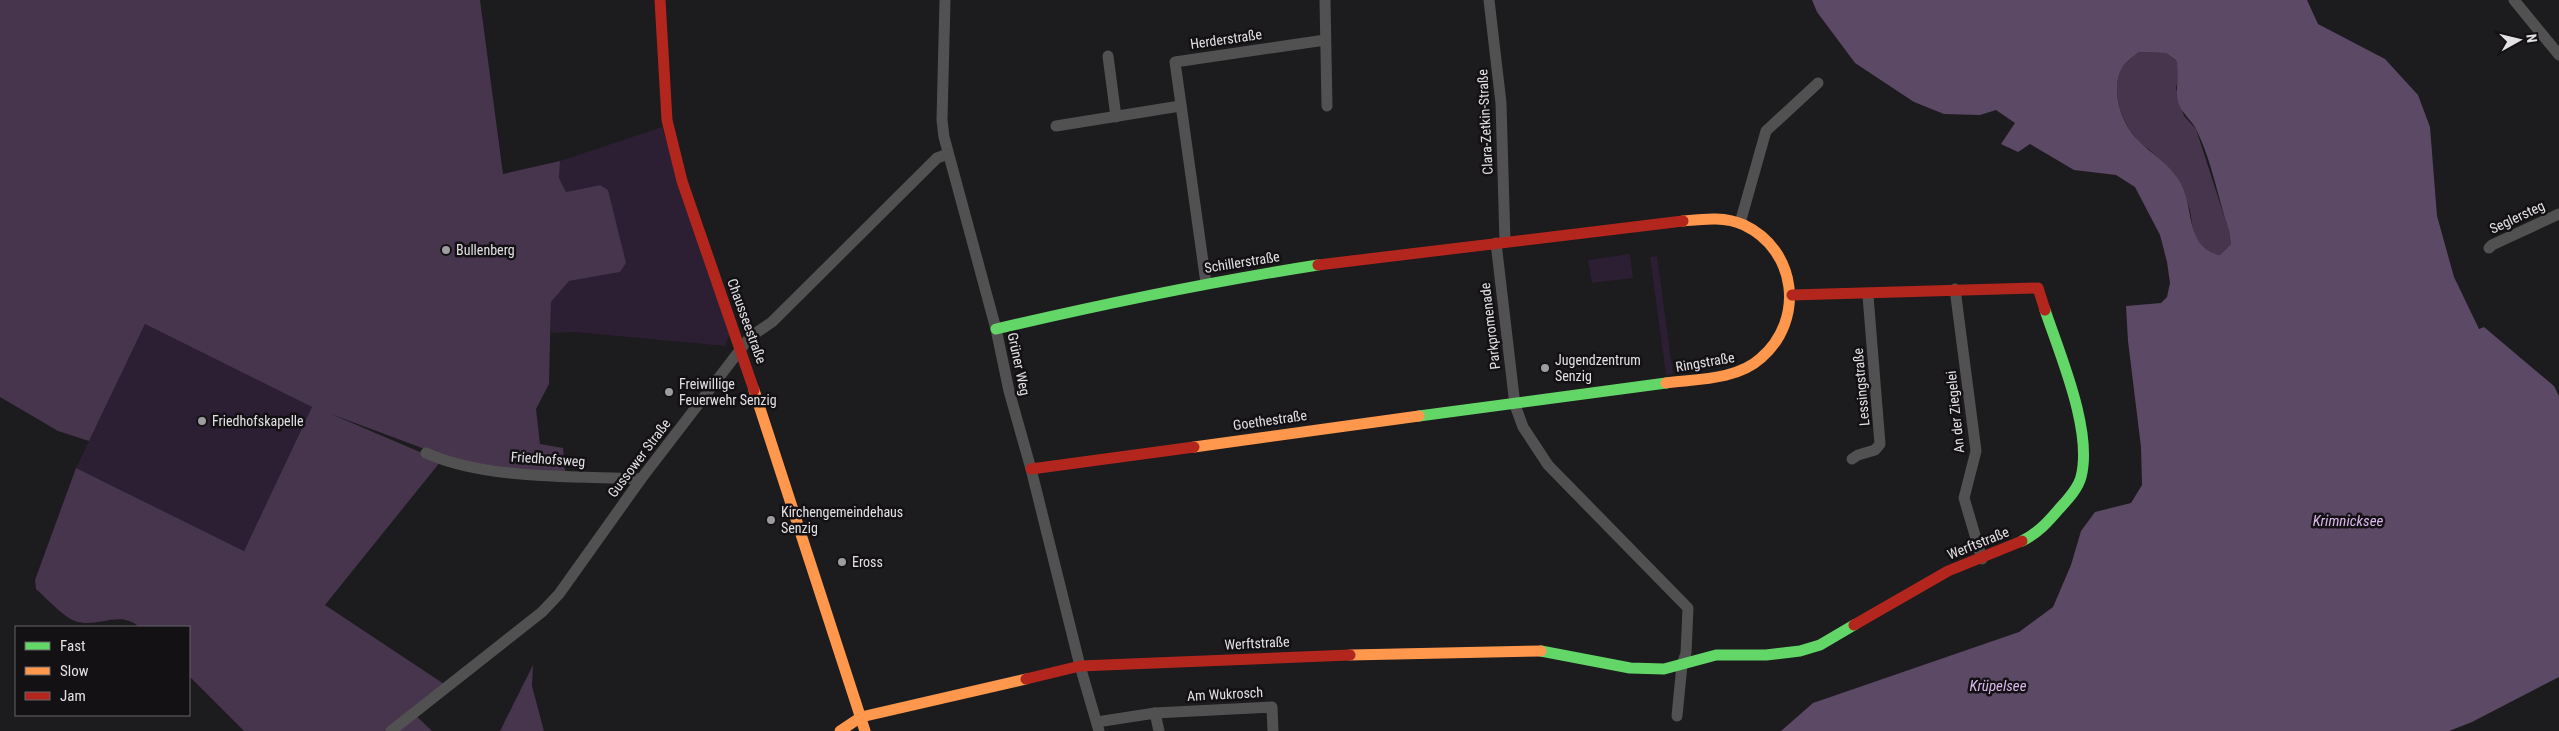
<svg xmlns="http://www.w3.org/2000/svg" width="2559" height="731" viewBox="0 0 2559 731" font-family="'Roboto Condensed',sans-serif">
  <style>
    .green { fill: #2c1e33 }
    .forest { fill: #46354d }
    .water { fill: #5c4965; fill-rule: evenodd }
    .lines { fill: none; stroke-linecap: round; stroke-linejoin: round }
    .street { stroke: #515151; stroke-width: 11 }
    .fast { stroke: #63d668; stroke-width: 11 }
    .slow { stroke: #ff974d; stroke-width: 11 }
    .jam { stroke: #b3261e; stroke-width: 11 }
    .poi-dot { fill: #9d9c9e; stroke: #141115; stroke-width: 2 }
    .labels { text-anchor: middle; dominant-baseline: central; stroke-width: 5; stroke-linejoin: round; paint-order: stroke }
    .street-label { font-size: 14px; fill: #e3e1e4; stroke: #141115 }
    .poi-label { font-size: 14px; fill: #e3e1e4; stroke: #141115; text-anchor: start }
    .water-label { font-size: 15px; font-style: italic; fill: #dbb7ed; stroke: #141115 }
  </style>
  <rect width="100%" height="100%" fill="#1c1b1d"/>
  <g class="green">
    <polygon points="662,127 730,334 725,346 575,332 551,333 551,302 569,281 620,272 600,185 566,192 559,178 560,161"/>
    <polygon points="1630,254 1633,278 1592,283 1588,260"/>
    <polygon points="1657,256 1673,374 1666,375 1650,257"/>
    <polygon points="145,324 312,407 244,551 76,468"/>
  </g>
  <g class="forest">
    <path d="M 0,0 L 480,0 L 503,174 L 560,161 L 559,178 L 566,192 L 600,185 L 608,190 L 626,263 L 620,272 L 569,281 L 551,302 L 549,384 L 536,409 L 540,444 L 563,448 L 565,471 L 530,471 L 454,460 L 331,414 L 441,461 L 325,605 L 444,684 L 411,711 L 432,731 L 244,731 L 189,676 L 189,627 L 139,627 C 120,609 97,629 75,621 C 65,618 46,598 36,589 L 35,580 L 76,468 L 244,551 L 312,407 L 145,324 L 89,441 L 58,431 L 0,397 Z"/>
    <path d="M 2139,52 L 2166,53 L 2176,60 L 2179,75 L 2176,88 L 2184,116 L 2196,129 L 2229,231 L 2231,244 L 2220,255 C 2183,247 2198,219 2185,198 C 2178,184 2168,168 2157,157 C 2151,150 2143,146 2137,139 C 2121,122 2110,89 2122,68 C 2126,61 2133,57 2139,52 Z"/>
    <polygon points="533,665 532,686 544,731 500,731"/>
  </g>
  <path class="water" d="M 1812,0 L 2307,0 L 2318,24 L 2385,59 L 2418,95 L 2430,127 L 2437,216 L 2454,277 L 2479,329 L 2484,327 L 2554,386 L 2559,396 L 2559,677 L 2472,722 L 2449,731 L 1781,731 L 1813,703 L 2019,632 L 2053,607 L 2071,565 L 2081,531 L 2095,512 L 2131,503 L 2142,485 L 2141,447 L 2128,341 L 2126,306 L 2161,303 L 2167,297 L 2170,283 L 2167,262 L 2160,235 L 2135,187 L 2116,175 L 2074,170 L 2030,144 L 2018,152 L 2001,144 L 2015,123 L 1996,110 L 1980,115 L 1944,114 L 1914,102 L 1855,63 L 1817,12 ZM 2139,52 L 2166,53 L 2176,60 C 2180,76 2175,87 2178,102 C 2182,114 2192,120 2197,131 C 2212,162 2218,198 2229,231 L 2231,244 L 2220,255 C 2183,247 2196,205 2178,179 C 2168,163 2150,153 2137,139 C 2121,123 2110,89 2122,68 C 2126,61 2133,57 2139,52 Z"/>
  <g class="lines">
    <g class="street">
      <polyline points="945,0 942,120 944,137 996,329 1009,391 1031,469 1080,666 1099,731"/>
      <polyline points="1325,0 1327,106"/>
      <polyline points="1489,0 1501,103 1505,242"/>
      <polyline points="2514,0 2559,55"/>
      <polyline points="1108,56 1116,117"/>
      <polyline points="1056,126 1180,106"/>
      <polyline points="1740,223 1766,131 1818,83"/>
      <polyline points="1496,243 1515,405 1523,427 1548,465 1688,608 1686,653 1682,665 1677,716"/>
      <polyline points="2489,248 2492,245 2559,214"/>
      <polyline points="1206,283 1175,62 1325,40"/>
      <polyline points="1955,289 1976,451 1964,498 1982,559"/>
      <path d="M 426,453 C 486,480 575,476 641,479"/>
      <polyline points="1852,459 1858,455 1875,450 1880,444 1868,296"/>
      <polyline points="1155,713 1272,707 1273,731"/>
      <polyline points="1097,722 1155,713 1159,731"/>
      <polyline points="391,731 542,612 559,594 641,479 750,337 772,322 937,158 948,154"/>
    </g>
    <g class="fast">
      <path d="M 996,329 C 1103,304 1209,282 1318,265"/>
      <polyline points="1419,416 1666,383"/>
      <path d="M 2022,541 C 2038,533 2048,522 2059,509 C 2067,500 2078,489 2081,477 C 2093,431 2060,355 2045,310"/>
      <polyline points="1541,651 1630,668 1664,669 1716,655 1766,655 1800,651 1820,645 1854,625"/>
    </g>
    <g class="slow">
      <path d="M 1666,383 C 1697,379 1737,380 1761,358 C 1805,320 1797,250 1744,225 C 1725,216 1703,219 1683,221"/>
      <polyline points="754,390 865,731"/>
      <polyline points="1194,447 1419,416"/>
      <polyline points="1350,655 1541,651"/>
      <polyline points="840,731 861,717 1026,679"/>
    </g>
    <g class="jam">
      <polyline points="660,0 667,120 682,181 754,390"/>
      <polyline points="1318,265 1683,221"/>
      <polyline points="1792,295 2038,288 2045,310"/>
      <polyline points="1031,469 1194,447"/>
      <polyline points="1854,625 1948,571 2022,541"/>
      <polyline points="1026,679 1080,666 1350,655"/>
    </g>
  </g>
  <g class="poi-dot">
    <circle cx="446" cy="250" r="5"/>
    <circle cx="1545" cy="368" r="5"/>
    <circle cx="669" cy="392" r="5"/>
    <circle cx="202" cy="421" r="5"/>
    <circle cx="771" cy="520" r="5"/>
    <circle cx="842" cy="562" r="5"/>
  </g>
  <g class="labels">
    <g class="street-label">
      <text transform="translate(1226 39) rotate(-8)">Herderstraße</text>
      <text transform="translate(1485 122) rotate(-93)">Clara-Zetkin-Straße</text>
      <text transform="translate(2517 217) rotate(-25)">Seglersteg</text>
      <text transform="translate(1242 262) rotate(-9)">Schillerstraße</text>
      <text transform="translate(747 321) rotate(70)">Chausseestraße</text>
      <text transform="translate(1490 326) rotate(-97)">Parkpromenade</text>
      <text transform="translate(1705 362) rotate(-10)">Ringstraße</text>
      <text transform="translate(1019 364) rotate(78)">Grüner Weg</text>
      <text transform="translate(1861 387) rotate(-95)">Lessingstraße</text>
      <text transform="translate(1955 412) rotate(-96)">An der Ziegelei</text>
      <text transform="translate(1270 420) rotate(-8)">Goethestraße</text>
      <text transform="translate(639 458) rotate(-53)">Gussower Straße</text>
      <text transform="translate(548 459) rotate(4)">Friedhofsweg</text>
      <text transform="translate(1978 543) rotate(-22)">Werftstraße</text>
      <text transform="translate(1257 643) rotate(-3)">Werftstraße</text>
      <text transform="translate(1225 694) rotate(-3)">Am Wukrosch</text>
    </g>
    <g class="poi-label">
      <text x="456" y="250">Bullenberg</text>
      <text x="1555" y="360">Jugendzentrum<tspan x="1555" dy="16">Senzig</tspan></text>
      <text x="679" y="384">Freiwillige<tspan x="679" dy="16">Feuerwehr Senzig</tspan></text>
      <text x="212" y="421">Friedhofskapelle</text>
      <text x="781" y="512">Kirchengemeindehaus<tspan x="781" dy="16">Senzig</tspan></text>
      <text x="852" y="562">Eross</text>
    </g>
    <g class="water-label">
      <text x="2348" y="521">Krimnicksee</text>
      <text x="1998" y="686">Krüpelsee</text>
    </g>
  </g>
  <rect x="15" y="626" width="175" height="90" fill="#141115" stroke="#676468"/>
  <rect x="25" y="642" width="25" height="8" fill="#63d668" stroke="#676468"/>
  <text x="60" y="651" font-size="15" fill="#e3e1e4">Fast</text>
  <rect x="25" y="667" width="25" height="8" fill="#ff974d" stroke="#676468"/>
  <text x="60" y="676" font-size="15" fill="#e3e1e4">Slow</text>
  <rect x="25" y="692" width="25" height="8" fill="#b3261e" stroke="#676468"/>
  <text x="60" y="701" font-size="15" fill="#e3e1e4">Jam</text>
  <g transform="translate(2519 40) rotate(82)" stroke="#141115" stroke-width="4" paint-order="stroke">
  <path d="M0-4L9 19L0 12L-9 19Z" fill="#e3e1e4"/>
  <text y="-8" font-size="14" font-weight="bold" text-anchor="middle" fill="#e3e1e4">N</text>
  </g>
</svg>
